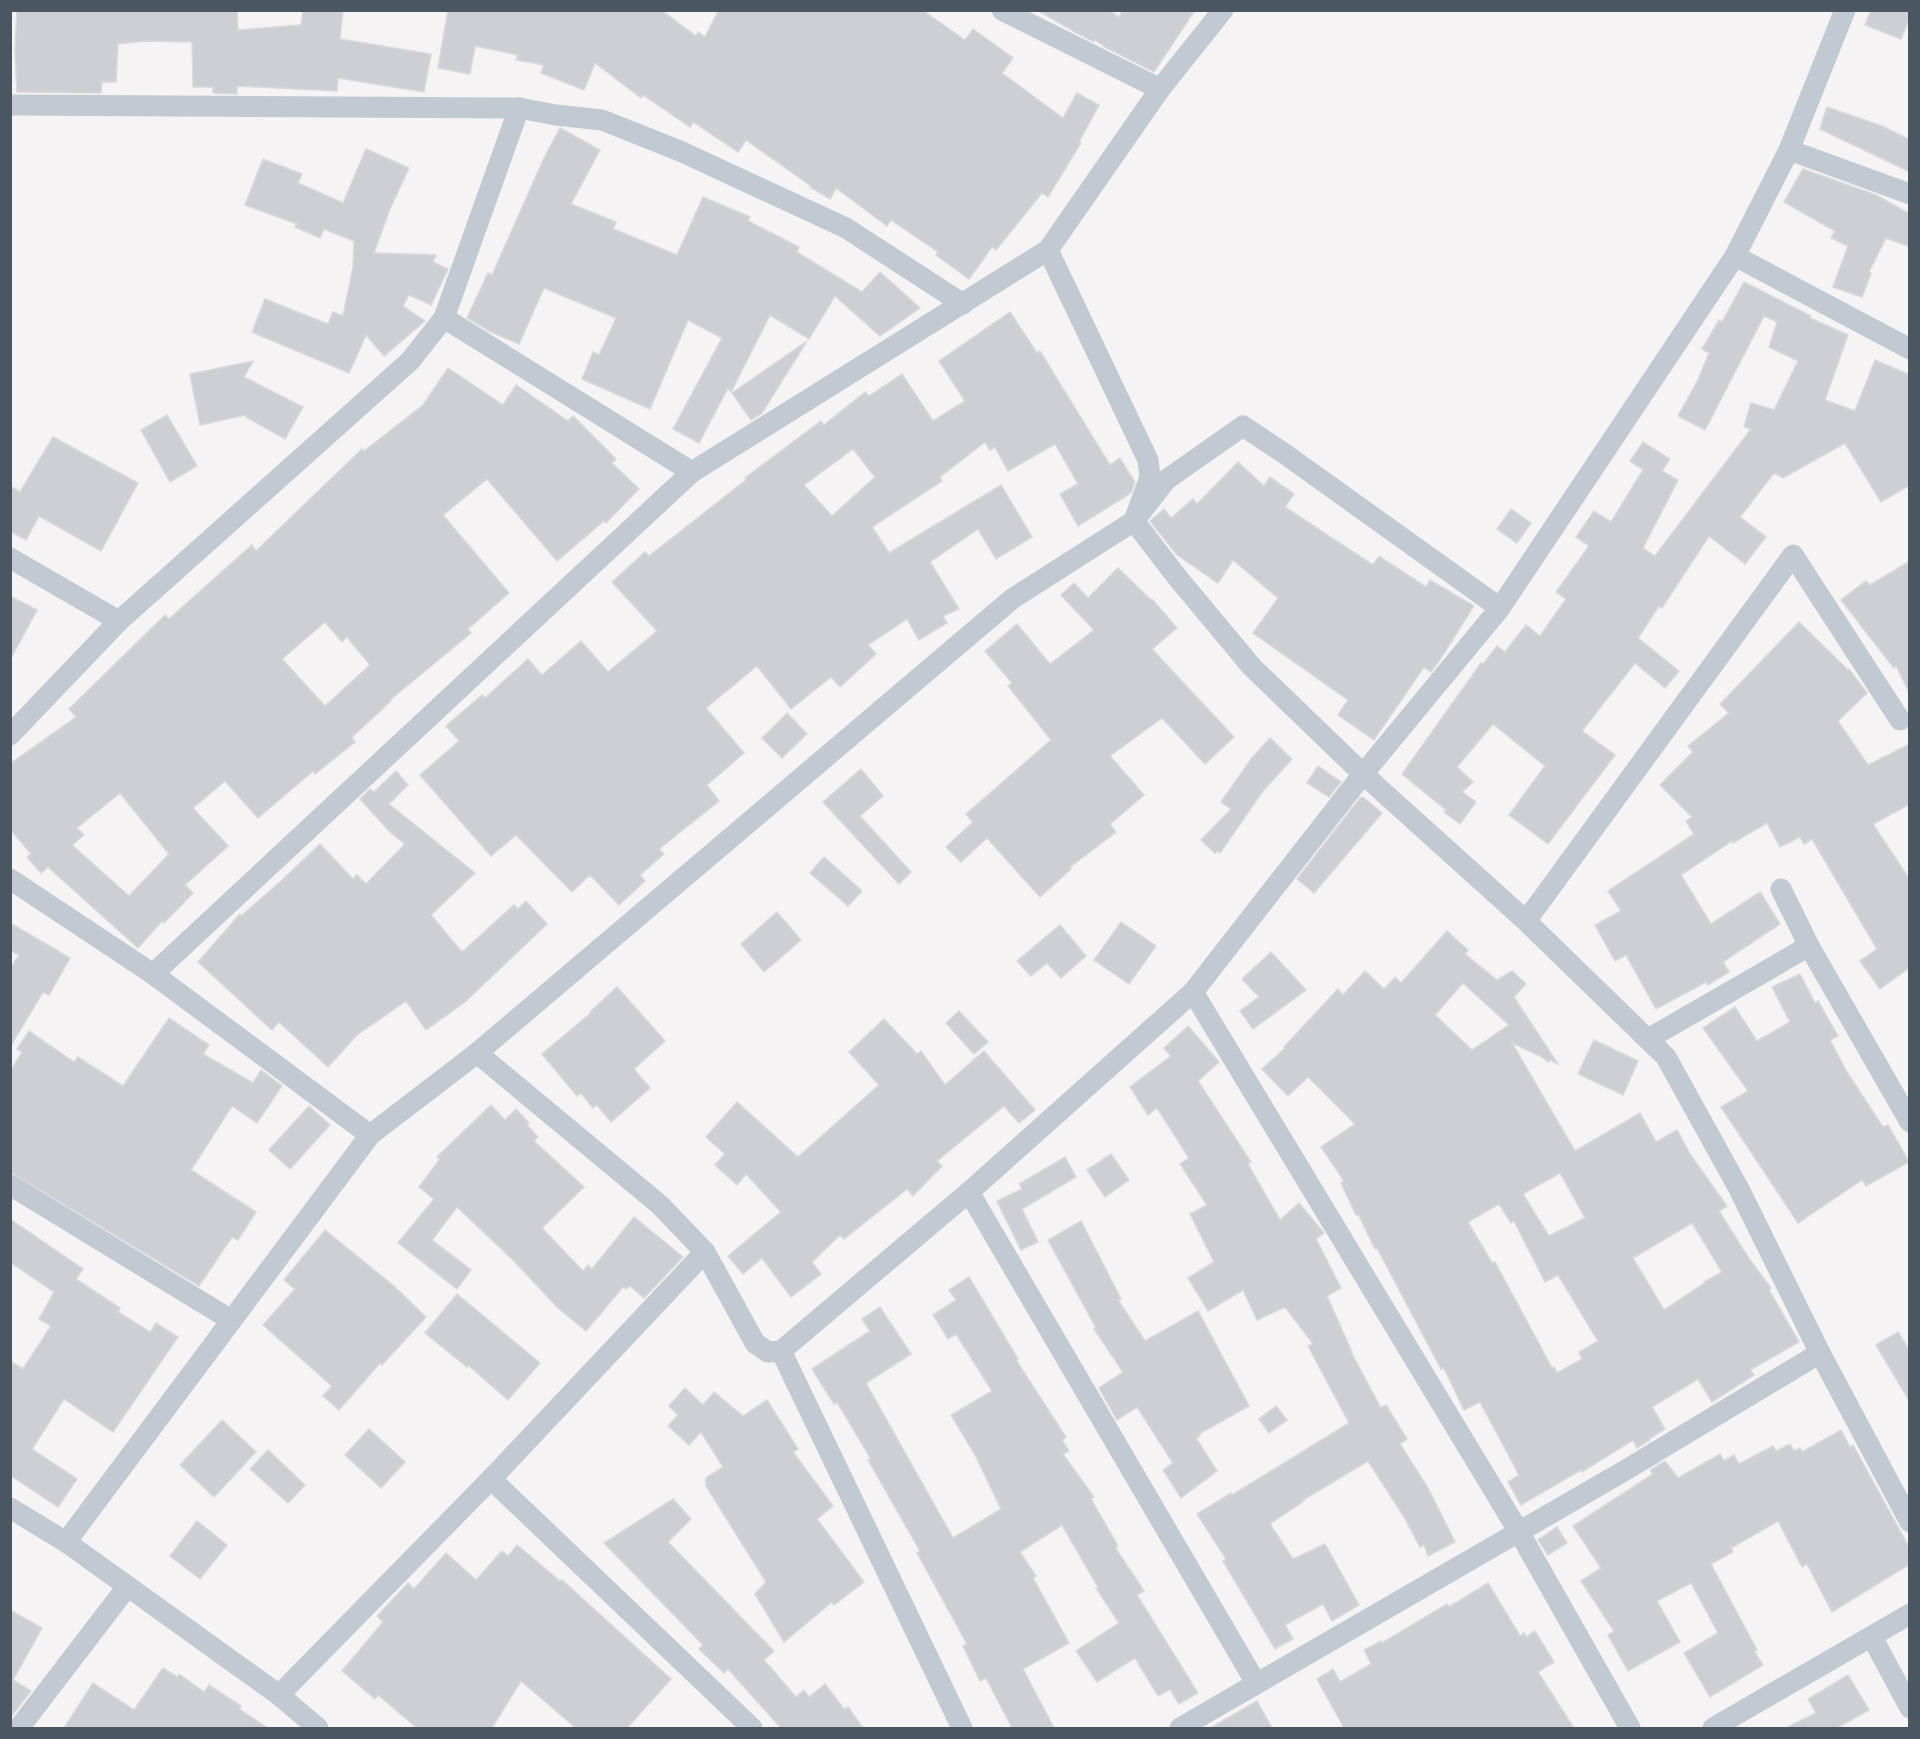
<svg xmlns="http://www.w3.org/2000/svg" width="1920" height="1739" viewBox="0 0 1920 1739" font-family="'Source Sans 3',sans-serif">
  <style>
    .building { fill: #cdcfd5; stroke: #d7d9de; stroke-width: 1.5; fill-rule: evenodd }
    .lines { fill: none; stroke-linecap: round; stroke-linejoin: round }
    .minor { stroke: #c1cad2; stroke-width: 21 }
  </style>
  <rect width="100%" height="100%" fill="#f5f3f3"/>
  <g class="building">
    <polygon points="17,10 237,10 238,30 301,25 303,10 343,10 340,39 431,54 424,92 338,78 337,91 237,86 237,94 213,93 213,87 193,87 192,42 146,41 118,44 116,82 102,82 101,93 17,92 15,50"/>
    <polygon points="448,10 661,10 696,36 698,32 705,37 719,10 922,10 965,40 973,29 1013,58 1002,73 1063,118 1077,93 1099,105 1079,142 1081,143 1048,197 1042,193 996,250 992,247 969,279 936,255 938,252 891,220 887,226 836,188 830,199 810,187 811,186 746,140 738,152 693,122 690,127 643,95 641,98 595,63 584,90 541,73 544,65 516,60 518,55 475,46 470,74 438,68"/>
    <polygon points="1037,10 1108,10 1119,17 1123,10 1195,10 1154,72 1105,47 1095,40 1094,42 1073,31"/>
    <polygon points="1871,10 1910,10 1910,17 1901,39 1865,25"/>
    <polygon points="1827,107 1882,126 1910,140 1910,172 1820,129"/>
    <polygon points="560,128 600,150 571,204 616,222 613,229 677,255 703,197 750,217 748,221 799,247 797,252 862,292 880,272 920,308 880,336 835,296 809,339 770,315 731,392 728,388 699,443 673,429 722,338 688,320 650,409 582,379 593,352 599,355 616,318 544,288 519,344 489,331 467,318 488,273 492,275 544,158"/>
    <polygon points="366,149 409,168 390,209 374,253 436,255 433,262 448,269 431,305 409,295 403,306 425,321 384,356 366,335 349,373 252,332 265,299 328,324 333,312 343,316 353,267 354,241 324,229 320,238 295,227 297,224 245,205 263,159 302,174 298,183 343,203"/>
    <polygon points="1803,169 1876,195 1910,214 1910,247 1886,238 1869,272 1871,273 1862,297 1833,287 1848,246 1831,238 1835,231 1784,202"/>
    <polygon points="1744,282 1811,316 1810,318 1848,335 1825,400 1855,411 1875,360 1910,375 1910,485 1881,502 1845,443 1783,478 1774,473 1740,517 1766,537 1745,564 1709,536 1662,608 1659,606 1638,638 1679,671 1665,688 1635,663 1582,731 1615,755 1548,844 1509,815 1545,766 1493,724 1457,767 1473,782 1462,792 1476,802 1460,824 1444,812 1446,810 1402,774 1481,663 1484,663 1497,646 1505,652 1526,625 1540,636 1566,599 1556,592 1589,546 1576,537 1594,511 1611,522 1643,470 1630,461 1643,442 1670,459 1662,471 1678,480 1643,548 1655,556 1751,429 1744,427 1751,403 1774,410 1798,361 1769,347 1777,322 1764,316 1705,430 1678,416 1698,380 1709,353 1702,349 1719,320 1722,322"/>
    <path d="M 1010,312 L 1037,353 L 1040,351 L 1110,465 L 1120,458 L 1135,482 L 1131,493 L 1078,526 L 1060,494 L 1078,484 L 1055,444 L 1008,471 L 995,447 L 990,450 L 985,442 L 940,477 L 942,481 L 872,527 L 889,553 L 1001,485 L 1032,537 L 996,559 L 978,529 L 930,562 L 959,609 L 943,616 L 947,623 L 919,640 L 907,619 L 868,645 L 876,654 L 840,687 L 831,677 L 791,709 L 757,666 L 706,708 L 744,753 L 707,785 L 719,801 L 659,849 L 664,854 L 640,875 L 645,881 L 619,905 L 590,875 L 572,892 L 516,835 L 491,856 L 420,775 L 459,741 L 446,726 L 482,695 L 485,698 L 528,659 L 542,675 L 581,641 L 608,672 L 657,631 L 612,582 L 645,552 L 649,556 L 746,480 L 745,478 L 821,421 L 824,425 L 865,392 L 869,396 L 902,374 L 933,421 L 965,401 L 939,361 ZM 853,449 L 875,477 L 832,516 L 804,485 Z"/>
    <polygon points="807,341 762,413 751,420 732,393"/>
    <polygon points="253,361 244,377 303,407 285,439 246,417 246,415 200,425 190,374"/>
    <path d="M 448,368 L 503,405 L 516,385 L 568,421 L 573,416 L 616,459 L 612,463 L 639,489 L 606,523 L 604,521 L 557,561 L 487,479 L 443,515 L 509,593 L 468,629 L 471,633 L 390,700 L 391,701 L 352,737 L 355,742 L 315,774 L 313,771 L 258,818 L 225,781 L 193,808 L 228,846 L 185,885 L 193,893 L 164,923 L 162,921 L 138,948 L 48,867 L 41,873 L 27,857 L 31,854 L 10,829 L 10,764 L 76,717 L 69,709 L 165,615 L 169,619 L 252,545 L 256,551 L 362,449 L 364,451 L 423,405 ZM 325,622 L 342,642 L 347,637 L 370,665 L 325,706 L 282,659 ZM 120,793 L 169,854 L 129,896 L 72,845 L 84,835 L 77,828 Z"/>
    <polygon points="167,415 197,466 170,482 141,430"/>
    <polygon points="53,437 138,483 101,551 39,516 26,540 10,531 10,486 20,492"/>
    <polygon points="1238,462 1264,486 1270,477 1294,494 1285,507 1373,565 1379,556 1426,587 1430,580 1474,606 1439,661 1431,672 1424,667 1374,740 1338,715 1348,700 1253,633 1278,598 1233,560 1218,583 1177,555 1150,521 1164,509 1171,518 1193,499 1197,504"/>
    <polygon points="1511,509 1531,523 1517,543 1497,529"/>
    <polygon points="1910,561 1910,694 1896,666 1894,668 1841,600 1866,581 1870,585"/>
    <polygon points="1118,568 1151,600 1152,599 1177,628 1152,649 1234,737 1205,764 1162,718 1110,756 1144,795 1110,824 1116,832 1070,867 1071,869 1040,897 987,838 961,862 946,847 973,822 966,814 1051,740 1008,686 1012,683 985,651 1017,624 1050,664 1094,630 1061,595 1074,583 1088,598"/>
    <polygon points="10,596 37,610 10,660"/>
    <polygon points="1799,622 1848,670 1849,669 1867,693 1838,721 1868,765 1910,744 1910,804 1873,824 1910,880 1910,967 1880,989 1860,961 1877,949 1812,839 1804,844 1800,837 1780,847 1767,823 1733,843 1732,841 1681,875 1711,924 1760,892 1780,924 1723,962 1729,972 1708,985 1706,982 1656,1009 1626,955 1615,961 1595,925 1621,911 1608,891 1694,834 1686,821 1692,817 1660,785 1693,752 1688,746 1729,713 1720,704"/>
    <polygon points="787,713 807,734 782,758 762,738"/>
    <polygon points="1270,738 1292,759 1263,791 1220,853 1218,851 1215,853 1201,840 1231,809 1221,802 1251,759"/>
    <polygon points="1318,766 1341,782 1329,797 1307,783"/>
    <polygon points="861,769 883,796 860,816 911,872 899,884 823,802"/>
    <polygon points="396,771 408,785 389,804 475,873 431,915 462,952 514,905 518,909 526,901 547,924 465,1002 426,1030 406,1001 357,1035 328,1067 279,1022 272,1030 198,962 240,914 241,916 280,882 320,844 353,879 357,875 366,884 405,844 391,833 360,799 370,789 374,792"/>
    <polygon points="1363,797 1382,813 1314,893 1297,879 1360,798"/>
    <polygon points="824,857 862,891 848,906 810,873"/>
    <polygon points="777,912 801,940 764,972 741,944"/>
    <polygon points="1121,922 1156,946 1129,984 1094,960"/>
    <polygon points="10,923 70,958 49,995 43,992 10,1047 10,969 19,955 10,950"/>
    <polygon points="1060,925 1086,956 1061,978 1047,963 1031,976 1017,961"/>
    <path d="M 1447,931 L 1468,950 L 1465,954 L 1497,980 L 1512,971 L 1526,984 L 1514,997 L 1558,1064 L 1550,1060 L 1548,1062 L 1542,1057 L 1512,1043 L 1575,1151 L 1640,1113 L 1656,1142 L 1677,1130 L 1690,1154 L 1727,1206 L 1719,1211 L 1748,1257 L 1771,1288 L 1769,1290 L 1799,1342 L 1750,1370 L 1754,1375 L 1712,1402 L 1698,1379 L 1652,1407 L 1665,1429 L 1649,1439 L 1650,1440 L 1637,1448 L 1633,1440 L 1582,1472 L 1581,1470 L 1521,1505 L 1508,1482 L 1519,1475 L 1480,1402 L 1464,1410 L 1444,1368 L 1441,1369 L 1377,1248 L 1375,1249 L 1358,1214 L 1356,1215 L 1341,1183 L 1344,1181 L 1321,1147 L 1355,1124 L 1308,1077 L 1288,1096 L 1262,1069 L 1285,1048 L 1284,1047 L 1338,989 L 1343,995 L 1365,971 L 1384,989 L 1395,977 L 1401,983 ZM 1463,983 L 1509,1025 L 1472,1050 L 1435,1015 ZM 1560,1173 L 1585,1218 L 1549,1236 L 1523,1194 ZM 1499,1204 L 1511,1223 L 1514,1221 L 1545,1282 L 1558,1275 L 1598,1341 L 1579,1352 L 1582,1359 L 1557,1373 L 1554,1367 L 1552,1368 L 1495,1262 L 1492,1263 L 1468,1222 ZM 1692,1223 L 1722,1272 L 1704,1282 L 1705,1283 L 1664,1310 L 1633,1258 Z"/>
    <polygon points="1271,952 1306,990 1253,1029 1240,1011 1259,997 1242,979"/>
    <polygon points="1800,974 1815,1003 1818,1001 1838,1036 1830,1040 1847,1072 1883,1127 1888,1125 1909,1162 1866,1186 1862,1180 1798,1223 1721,1107 1748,1091 1703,1028 1735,1007 1757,1041 1790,1022 1772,987"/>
    <polygon points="617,987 665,1041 634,1069 650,1088 611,1122 597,1105 593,1108 581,1093 577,1096 542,1054 591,1013 590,1012"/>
    <polygon points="959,1011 988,1042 974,1054 946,1023"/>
    <polygon points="169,1018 209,1045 203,1054 253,1083 261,1070 282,1086 257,1123 232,1106 191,1170 256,1212 238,1240 232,1237 199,1286 10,1172 10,1072 22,1052 17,1049 29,1031 74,1062 78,1057 123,1086"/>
    <polygon points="884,1019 917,1054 921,1051 945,1085 984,1051 1035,1110 1019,1123 1004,1106 937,1161 942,1166 913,1196 907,1189 844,1239 840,1235 812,1262 821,1274 791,1297 762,1258 743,1274 728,1256 781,1212 746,1174 737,1185 715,1165 725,1154 706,1137 737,1102 798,1157 879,1085 849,1052"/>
    <polygon points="1188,1026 1219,1062 1198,1081 1251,1162 1248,1164 1280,1220 1299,1203 1324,1233 1316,1239 1341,1288 1327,1296 1352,1352 1351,1352 1381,1408 1386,1405 1407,1439 1400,1444 1428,1488 1455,1542 1428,1556 1424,1545 1420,1547 1404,1517 1368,1461 1303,1500 1304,1501 1270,1524 1293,1559 1325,1544 1359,1605 1332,1621 1323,1604 1285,1625 1293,1639 1275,1649 1223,1561 1226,1559 1197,1514 1231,1493 1232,1495 1349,1423 1308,1346 1313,1344 1285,1307 1257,1320 1243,1290 1208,1311 1188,1278 1214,1262 1190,1214 1207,1205 1180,1164 1189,1158 1157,1108 1148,1115 1130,1087 1171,1056 1164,1048"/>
    <polygon points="1594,1040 1638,1061 1623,1095 1578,1074"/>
    <polygon points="491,1105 505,1120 516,1109 529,1123 527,1125 538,1137 534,1141 584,1187 542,1228 583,1271 588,1265 592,1269 634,1217 683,1257 644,1298 630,1286 626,1289 623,1287 586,1331 558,1308 512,1259 457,1207 432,1240 471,1270 457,1289 398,1243 434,1199 419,1187 440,1159 437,1157"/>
    <polygon points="309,1106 330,1125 290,1169 269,1150"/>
    <polygon points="1111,1154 1129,1180 1105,1197 1087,1170"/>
    <polygon points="1065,1157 1076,1177 1022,1209 1038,1242 1021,1250 997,1201 1022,1189 1019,1184"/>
    <polygon points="10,1219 83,1269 76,1279 120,1308 118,1312 150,1332 156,1323 178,1337 113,1432 64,1399 32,1449 77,1479 58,1507 10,1475 10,1361 23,1369 51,1326 39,1319 54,1292 10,1262"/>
    <polygon points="1081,1221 1121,1299 1118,1300 1145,1341 1198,1311 1249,1406 1199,1434 1200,1436 1196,1438 1217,1471 1181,1498 1163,1470 1173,1463 1137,1407 1117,1420 1099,1388 1123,1372 1094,1329 1096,1328 1048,1240"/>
    <polygon points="325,1230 395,1287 426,1317 382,1365 380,1363 339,1410 323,1396 332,1386 263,1325 295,1289 284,1280"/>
    <polygon points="969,1277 1018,1359 1016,1360 1066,1437 1062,1440 1069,1451 1063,1454 1094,1497 1091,1499 1118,1546 1115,1547 1144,1591 1137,1595 1198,1693 1179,1704 1170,1689 1158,1696 1135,1658 1097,1682 1076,1651 1119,1623 1096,1588 1098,1587 1062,1525 1020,1552 1036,1576 1033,1578 1069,1643 1023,1669 1054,1728 1012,1728 986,1678 980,1681 963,1646 967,1644 917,1553 920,1551 868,1460 871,1459 837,1402 834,1404 812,1369 870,1331 862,1319 880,1307 911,1354 866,1383 953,1538 1001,1509 975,1455 951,1415 992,1391 956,1334 948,1339 933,1315 956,1300 949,1290"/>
    <polygon points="457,1294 540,1363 508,1400 468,1365 467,1367 425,1333"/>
    <polygon points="1898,1332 1910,1351 1910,1402 1876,1345"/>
    <polygon points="685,1388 703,1405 714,1392 743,1416 767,1400 798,1449 793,1452 833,1506 817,1519 864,1582 834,1605 832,1602 784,1642 755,1594 766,1582 706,1486 706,1478 723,1467 701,1432 689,1445 668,1426 678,1415 669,1406"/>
    <polygon points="1276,1406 1287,1420 1269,1433 1259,1419"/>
    <polygon points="222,1420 256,1452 214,1497 180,1465"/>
    <polygon points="369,1429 405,1462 381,1488 345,1455"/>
    <polygon points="1841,1430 1850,1447 1853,1445 1910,1549 1910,1564 1832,1612 1807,1564 1802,1567 1778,1521 1731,1548 1733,1552 1711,1564 1757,1650 1754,1651 1763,1665 1710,1697 1684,1653 1718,1633 1691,1583 1657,1601 1680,1642 1628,1671 1608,1635 1614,1631 1581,1581 1601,1568 1573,1526 1653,1474 1650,1470 1665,1461 1678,1478 1720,1454 1724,1461 1734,1455 1739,1464 1773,1446 1776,1451 1790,1444 1794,1451 1800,1448 1802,1452"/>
    <polygon points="268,1450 305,1485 288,1503 250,1469"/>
    <polygon points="673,1499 691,1519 668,1542 774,1651 764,1660 796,1697 804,1690 809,1697 825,1684 844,1709 848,1707 863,1728 781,1728 728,1669 724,1673 699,1649 703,1645 604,1543"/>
    <polygon points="197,1521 227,1545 200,1579 170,1556"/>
    <polygon points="1557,1527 1567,1543 1548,1555 1538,1540"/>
    <polygon points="517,1545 560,1581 562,1580 671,1679 627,1728 576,1728 521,1681 492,1728 417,1728 378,1695 375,1699 342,1671 383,1622 377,1616 408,1583 414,1589 446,1553 476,1580 502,1551 508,1556"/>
    <polygon points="1488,1583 1520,1636 1524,1633 1526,1637 1535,1631 1554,1662 1538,1672 1574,1728 1344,1728 1317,1679 1333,1669 1340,1682 1371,1664 1364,1650 1381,1641 1382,1643 1447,1604 1449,1607"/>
    <polygon points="10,1610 42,1628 13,1680 31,1691 10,1718"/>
    <polygon points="163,1668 177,1677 179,1674 204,1692 209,1685 241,1706 239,1709 268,1728 64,1728 93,1683 134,1710"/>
    <polygon points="1848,1675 1869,1710 1837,1728 1786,1728 1816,1713 1808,1699"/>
    <polygon points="1257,1701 1272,1728 1210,1728"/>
  </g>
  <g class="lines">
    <g class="minor">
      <polyline points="1002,10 1160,89"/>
      <polyline points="10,105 519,108 556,115 602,120 680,151 846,228 963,304"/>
      <polyline points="1789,150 1910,194"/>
      <polyline points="1735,256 1910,349"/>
      <polyline points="444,318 692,472"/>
      <polyline points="10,558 119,621"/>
      <polyline points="1500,608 1285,454 1243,426 1166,480 1134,521 1177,577 1252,667 1363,774 1526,921 1666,1057 1739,1189 1820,1353 1910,1522"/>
      <polyline points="10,735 119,621 410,361 444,318 519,108"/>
      <polyline points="10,879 153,974 370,1135"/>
      <polyline points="1781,889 1809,946 1910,1122"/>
      <polyline points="1526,921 1793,555 1900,720"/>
      <polyline points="153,974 692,472 1048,250 1160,89 1223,10"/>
      <polyline points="1193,992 1519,1532 1630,1728"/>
      <polyline points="1648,1039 1809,946"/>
      <polyline points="477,1053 660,1205 705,1252 755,1343 768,1352 781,1351 969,1192 1193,992 1363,774 1500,608 1735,256 1789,150 1845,10"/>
      <polyline points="10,1185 231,1320"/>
      <polyline points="969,1192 1256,1683"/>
      <polyline points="705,1252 491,1479 752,1728"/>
      <polyline points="781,1351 962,1728"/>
      <polyline points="10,1508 66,1542 279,1695 318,1728"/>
      <polyline points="66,1542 370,1135 477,1053 1012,599 1134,521 1150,477 1148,460 1048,250"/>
      <polyline points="1872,1637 1910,1708"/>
      <polyline points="279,1695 491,1479"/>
      <polyline points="19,1728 127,1587"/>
      <polyline points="1180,1728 1624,1471 1820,1353"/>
      <polyline points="1713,1728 1910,1614"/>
    </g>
  </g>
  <rect width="1920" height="1739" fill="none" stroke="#4a5661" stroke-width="24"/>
</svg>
